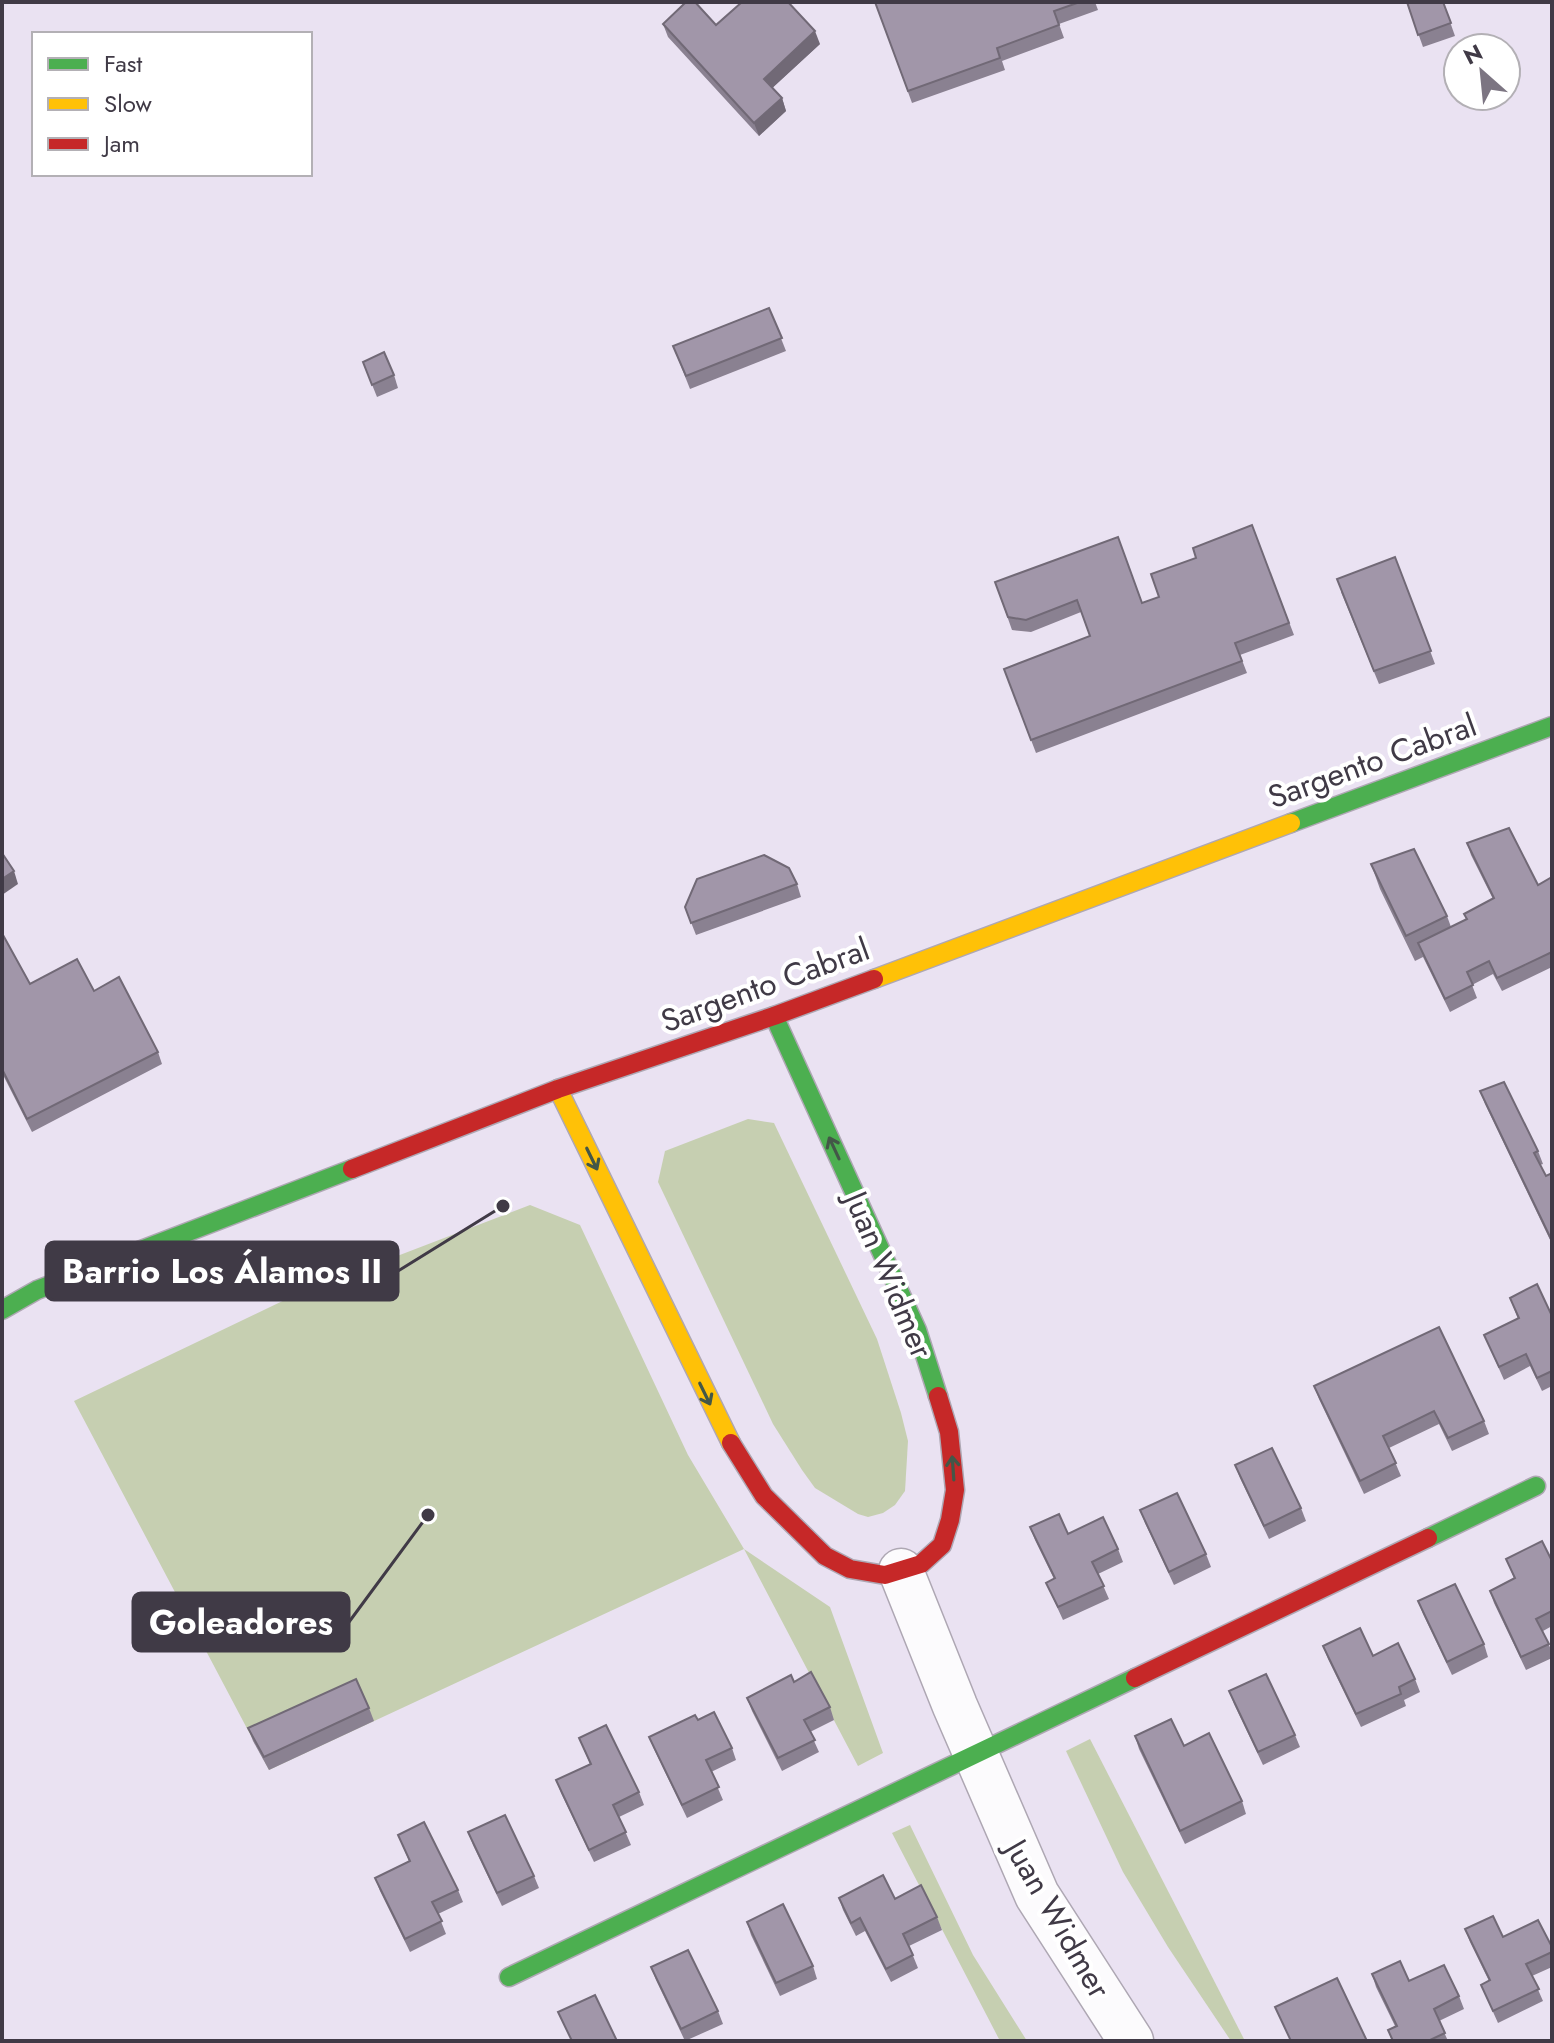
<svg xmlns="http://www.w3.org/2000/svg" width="1554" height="2043" viewBox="0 0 1554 2043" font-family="Jost,sans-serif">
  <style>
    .green { fill: #c6cfb1 }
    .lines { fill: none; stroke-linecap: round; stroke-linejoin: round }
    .street-casing { stroke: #aea7b3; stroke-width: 47 }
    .fast-casing { stroke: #aea7b3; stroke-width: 21 }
    .slow-casing { stroke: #aea7b3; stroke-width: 21 }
    .jam-casing { stroke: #aea7b3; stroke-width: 21 }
    .street { stroke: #fcfbfd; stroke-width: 44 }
    .fast { stroke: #4caf50; stroke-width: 18 }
    .slow { stroke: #ffc107; stroke-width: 18 }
    .jam { stroke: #c62828; stroke-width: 18 }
    .wall { fill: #8a8191 }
    .shaded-wall { fill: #716976 }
    .building { fill: #a196a9; stroke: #716976; stroke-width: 2 }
    .oneway { stroke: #435748 }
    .labels { text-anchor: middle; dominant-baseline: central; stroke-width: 8; stroke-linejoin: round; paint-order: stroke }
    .street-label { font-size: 32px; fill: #403a46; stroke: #fff }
    .leader { fill: none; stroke: #403a46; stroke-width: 3 }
    .callout-dot { fill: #403a46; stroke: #fff; stroke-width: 3 }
    .callout { fill: #403a46; stroke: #403a46; stroke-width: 3 }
    .callout-label { font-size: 34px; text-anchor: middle; font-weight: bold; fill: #fff }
  </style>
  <rect width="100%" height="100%" fill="#eae2f2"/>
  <g class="green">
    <polygon points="748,1119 774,1123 877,1339 901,1413 908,1441 905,1491 895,1505 883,1513 868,1517 858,1514 815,1488 802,1470 773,1424 658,1182 665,1151"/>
    <polygon points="530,1205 580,1225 688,1455 744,1549 830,1607 883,1753 858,1766 744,1549 269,1770 74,1401 293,1296"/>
    <polygon points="1090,1739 1245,2041 1231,2041 1168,1947 1123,1872 1066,1751"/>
    <polygon points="910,1825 973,1955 1027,2041 1000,2041 892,1833"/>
  </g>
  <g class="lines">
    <defs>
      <polyline id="street" points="901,1571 955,1706 1037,1895 1131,2041"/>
      <g id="fast">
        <polyline points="1291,823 1552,726"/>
        <polyline points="774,1016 917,1330 938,1396"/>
        <polyline points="2,1310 37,1290 352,1169"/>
        <polyline points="1428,1538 1536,1486"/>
        <polyline points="509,1977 1135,1678"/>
      </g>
      <g id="slow">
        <polyline points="874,979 1291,823"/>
        <polyline points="558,1089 731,1443"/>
      </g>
      <g id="jam">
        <polyline points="352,1169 558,1089 774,1016 874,979"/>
        <polyline points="731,1443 764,1496 825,1556 850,1569 885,1575 921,1564 942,1545 950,1520 955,1490 949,1432 938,1396"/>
        <polyline points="1135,1678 1428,1538"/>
      </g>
    </defs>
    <use href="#street" class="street-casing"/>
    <use href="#fast" class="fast-casing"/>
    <use href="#slow" class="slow-casing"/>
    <use href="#jam" class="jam-casing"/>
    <use href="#street" class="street"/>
    <use href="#fast" class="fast"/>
    <use href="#slow" class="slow"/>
    <use href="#jam" class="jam"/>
  </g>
  <g class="wall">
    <polygon points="875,2 1095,2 1098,10 1059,24 1064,38 1002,61 1005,70 912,103"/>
    <polygon points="1407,2 1443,2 1455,36 1423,47"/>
    <polygon points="663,24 716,25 820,44 772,88 782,98 786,111 759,136 668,37"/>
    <polygon points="769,308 786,351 690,389 673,346"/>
    <polygon points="363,362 394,375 398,388 377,397"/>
    <polygon points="1252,525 1294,635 1240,655 1247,673 1036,753 1004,669 1090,636 1081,612 1031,632 1012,630 995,582 1142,603 1159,597 1196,558"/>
    <polygon points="1395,557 1435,664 1379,684 1341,592"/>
    <polygon points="1467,843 1538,885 1552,877 1552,967 1502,991 1493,974 1472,985 1477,998 1450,1012 1423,957 1415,961 1380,889 1371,864 1447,916 1451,927 1467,920 1464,914 1493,899 1471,855"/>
    <polygon points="797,884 801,897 696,935 685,907"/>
    <polygon points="2,936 30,984 158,1052 162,1064 32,1132 2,1073"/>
    <polygon points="1480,1091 1538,1151 1543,1164 1540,1165 1546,1176 1552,1173 1552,1244 1485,1104"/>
    <polygon points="1510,1298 1552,1316 1552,1386 1542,1391 1530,1366 1504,1380 1484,1335 1518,1319"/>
    <polygon points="1314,1386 1484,1421 1489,1434 1452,1451 1439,1424 1389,1448 1401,1476 1364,1494 1319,1399"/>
    <polygon points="1235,1465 1301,1508 1306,1521 1269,1539 1240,1478"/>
    <polygon points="1140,1510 1206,1554 1211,1567 1174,1585 1145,1523"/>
    <polygon points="1030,1527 1068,1534 1118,1549 1123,1562 1098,1574 1109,1599 1063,1620 1046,1583 1054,1579 1035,1540"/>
    <polygon points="1506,1559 1552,1561 1552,1626 1543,1631 1552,1652 1552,1658 1526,1670 1494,1603 1490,1591 1514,1578"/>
    <polygon points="1418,1601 1484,1644 1488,1657 1452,1675 1423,1614"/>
    <polygon points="1323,1646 1373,1656 1415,1679 1420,1692 1404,1700 1406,1706 1361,1727 1328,1659"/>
    <polygon points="794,1682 830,1707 834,1720 810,1732 819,1752 782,1771 752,1711 747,1698"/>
    <polygon points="1229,1691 1295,1735 1300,1747 1263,1765 1234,1704"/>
    <polygon points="369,1708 374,1721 269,1770 253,1741 248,1728"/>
    <polygon points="698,1720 732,1748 736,1760 711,1772 723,1800 687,1818 654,1749 649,1737"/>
    <polygon points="1135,1736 1184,1746 1242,1801 1246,1814 1185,1844 1139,1749"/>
    <polygon points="579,1738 639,1792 644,1805 619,1817 631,1845 594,1862 561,1793 556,1780 590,1764"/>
    <polygon points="468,1832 534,1876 539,1888 502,1906 473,1845"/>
    <polygon points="398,1835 458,1890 463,1902 438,1914 446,1934 410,1952 380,1891 375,1878 409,1861"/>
    <polygon points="839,1898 937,1917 942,1930 909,1946 918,1968 891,1982 865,1931 856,1936 843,1910"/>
    <polygon points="747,1922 813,1966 817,1979 780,1996 751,1935"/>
    <polygon points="1465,1929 1552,1947 1552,1967 1532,1976 1543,2001 1498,2023 1481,1985 1489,1981 1470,1942"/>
    <polygon points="651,1967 718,2011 723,2024 685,2041 656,1980"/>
    <polygon points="1372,1974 1409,1981 1459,1996 1464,2009 1439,2021 1448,2041 1392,2041 1388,2030 1395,2026 1376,1987"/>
  </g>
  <g class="shaded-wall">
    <polygon points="815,31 820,44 768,92 764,79"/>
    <polygon points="782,98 786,111 759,136 754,123"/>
    <polygon points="14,871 18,884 2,895 2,879"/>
  </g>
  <g class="building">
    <polygon points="686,2 695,2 716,25 742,2 788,2 815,31 764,79 782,98 754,123 663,24"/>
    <polygon points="875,2 1080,2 1054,11 1059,25 997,48 1000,58 908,91"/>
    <polygon points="1407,2 1443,2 1451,23 1418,35"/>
    <polygon points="769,308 782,338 686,376 673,346"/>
    <polygon points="384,352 394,375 372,385 363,362"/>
    <polygon points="1252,525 1289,623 1235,643 1242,661 1031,740 1004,669 1090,636 1077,600 1026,620 1008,617 995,582 1118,537 1142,603 1159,597 1151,574 1196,558 1193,548"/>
    <polygon points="1395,557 1431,651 1374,671 1337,579"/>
    <polygon points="1509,828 1538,885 1552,877 1552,952 1497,978 1489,961 1467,972 1473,985 1445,999 1418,943 1467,919 1464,914 1494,898 1467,843"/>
    <polygon points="1414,849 1447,916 1406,936 1371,864"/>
    <polygon points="2,853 14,871 2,879"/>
    <polygon points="764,855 789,868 797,884 691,923 685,907 697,879"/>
    <polygon points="3,935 30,984 77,959 94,991 119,977 158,1052 27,1119 2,1069 2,936"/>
    <polygon points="1504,1082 1538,1151 1534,1153 1546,1176 1552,1173 1552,1241 1480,1091"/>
    <polygon points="1537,1284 1552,1316 1552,1371 1537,1378 1526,1354 1499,1367 1484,1335 1519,1318 1510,1298"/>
    <polygon points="1439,1327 1484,1421 1448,1438 1434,1411 1383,1436 1396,1463 1360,1481 1314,1386"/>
    <polygon points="1272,1448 1301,1508 1264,1526 1235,1465"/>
    <polygon points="1177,1493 1206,1554 1169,1572 1140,1510"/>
    <polygon points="1059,1514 1068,1534 1103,1517 1118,1549 1092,1562 1104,1586 1058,1607 1046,1583 1055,1578 1030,1527"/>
    <polygon points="1542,1541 1552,1561 1552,1611 1536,1619 1549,1644 1521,1657 1490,1591 1515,1578 1506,1559"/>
    <polygon points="1455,1584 1484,1644 1447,1662 1418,1601"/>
    <polygon points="1360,1628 1373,1656 1398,1643 1415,1679 1399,1687 1401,1694 1356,1714 1323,1646"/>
    <polygon points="811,1672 830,1707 804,1720 815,1740 778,1758 747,1698 791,1675 794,1682"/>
    <polygon points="1266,1674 1295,1735 1258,1752 1229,1691"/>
    <polygon points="356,1679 369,1708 264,1757 248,1728"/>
    <polygon points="714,1712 732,1748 706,1760 719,1787 682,1805 649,1737 695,1715 698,1720"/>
    <polygon points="1171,1719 1184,1746 1209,1733 1242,1801 1180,1831 1135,1736"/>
    <polygon points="606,1725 639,1792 613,1805 626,1832 589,1850 556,1780 591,1764 579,1738"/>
    <polygon points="505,1815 534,1876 497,1893 468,1832"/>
    <polygon points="424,1822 458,1890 432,1902 442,1921 405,1939 375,1878 410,1861 398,1835"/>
    <polygon points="883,1875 895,1899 921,1885 937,1917 903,1934 913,1955 886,1969 860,1918 851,1923 839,1898"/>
    <polygon points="783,1904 813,1966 776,1983 747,1922"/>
    <polygon points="1493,1916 1503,1937 1538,1920 1552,1947 1552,1952 1526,1964 1539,1989 1493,2011 1481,1985 1490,1980 1465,1929"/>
    <polygon points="688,1950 718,2011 681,2029 651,1967"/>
    <polygon points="1400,1961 1409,1981 1444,1965 1459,1996 1434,2009 1445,2033 1428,2041 1393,2041 1388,2030 1397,2026 1372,1974"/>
    <polygon points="1337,1978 1367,2041 1291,2041 1275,2007"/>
    <polygon points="595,1995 617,2041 572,2041 558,2012"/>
  </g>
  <defs><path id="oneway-shaft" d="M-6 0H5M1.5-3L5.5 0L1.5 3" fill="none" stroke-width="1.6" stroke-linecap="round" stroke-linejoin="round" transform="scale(2)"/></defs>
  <g class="oneway">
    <use href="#oneway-shaft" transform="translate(834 1148) rotate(-115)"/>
    <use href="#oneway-shaft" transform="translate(592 1159) rotate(64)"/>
    <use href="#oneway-shaft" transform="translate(705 1394) rotate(64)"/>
    <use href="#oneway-shaft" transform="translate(953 1468) rotate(-94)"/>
  </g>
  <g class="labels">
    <g class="street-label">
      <text transform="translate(1372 761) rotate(-20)">Sargento Cabral</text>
      <text transform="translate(765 985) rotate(-20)">Sargento Cabral</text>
      <text transform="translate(889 1275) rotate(67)">Juan Widmer</text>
      <text transform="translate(1058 1919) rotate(60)">Juan Widmer</text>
    </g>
  </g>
  <path class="leader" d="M503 1206L398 1271M428 1515L349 1622"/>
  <g class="callout-dot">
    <circle cx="503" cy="1206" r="8"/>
    <circle cx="428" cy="1515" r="8"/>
  </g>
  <g class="callout">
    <rect x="46" y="1242" width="352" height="58" rx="8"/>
    <rect x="133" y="1593" width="216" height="58" rx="8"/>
  </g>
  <g class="callout-label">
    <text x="222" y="1283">Barrio Los Álamos II</text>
    <text x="241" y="1634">Goleadores</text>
  </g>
  <rect width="1554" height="2043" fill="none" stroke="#403a46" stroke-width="8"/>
  <rect x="32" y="32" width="280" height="144" fill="#ffffff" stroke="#b3b0b5" stroke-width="2"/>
  <rect x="48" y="58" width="40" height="12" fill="#4caf50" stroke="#b3b0b5" stroke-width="2"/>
  <text x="104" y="72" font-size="24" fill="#403a46">Fast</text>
  <rect x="48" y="98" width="40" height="12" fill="#ffc107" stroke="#b3b0b5" stroke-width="2"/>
  <text x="104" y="112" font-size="24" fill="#403a46">Slow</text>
  <rect x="48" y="138" width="40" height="12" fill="#c62828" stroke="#b3b0b5" stroke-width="2"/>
  <text x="104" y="152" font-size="24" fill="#403a46">Jam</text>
  <g transform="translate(1482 72) rotate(333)"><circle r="38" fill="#ffffff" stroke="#b3b0b5" stroke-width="2"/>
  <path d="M0-6L14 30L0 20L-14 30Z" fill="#7c7582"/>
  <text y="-12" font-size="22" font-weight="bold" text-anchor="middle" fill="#403a46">N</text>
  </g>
</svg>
